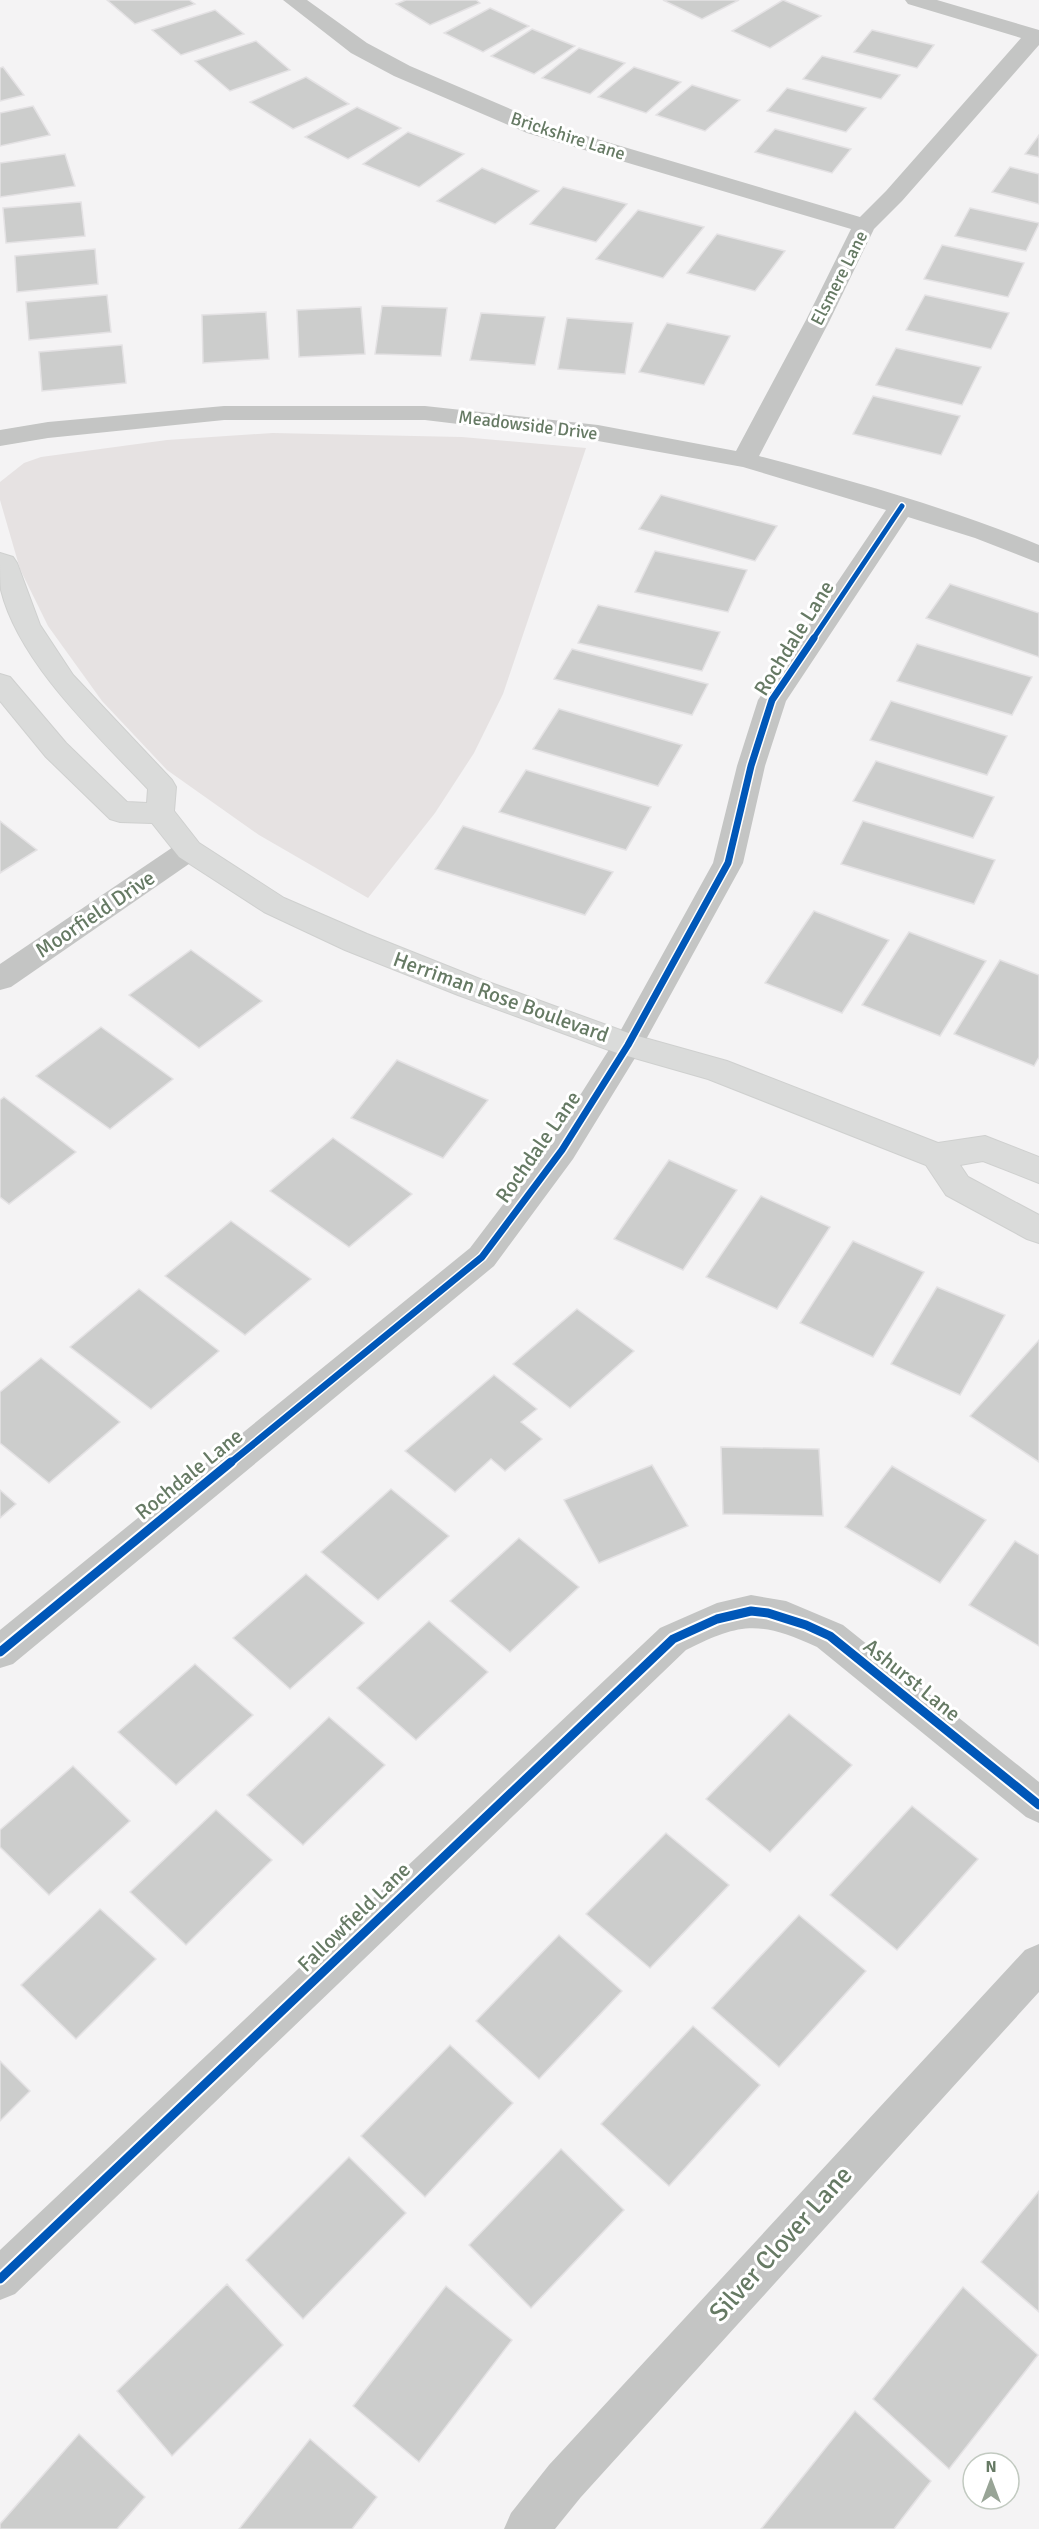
<svg xmlns="http://www.w3.org/2000/svg" width="1039" height="2529" viewBox="0 0 1039 2529" font-family="Signika,sans-serif">
  <style>
    .green { fill: #e6e2e2 }
    .building { fill: #cccdcc; stroke: #e4e2e4; stroke-width: 1.5 }
    .lines { fill: none; stroke-linecap: round; stroke-linejoin: round }
    .secondary-casing { stroke: #cfd0cf; stroke-width: 2 }
    .street { fill: #c4c5c4; fill-rule: evenodd }
    .secondary { fill: #dadbda; fill-rule: evenodd }
    .cycleway-far2-casing { stroke: #fff; stroke-width: 8 }
    .cycleway-far1-casing { stroke: #fff; stroke-width: 10 }
    .cycleway-casing { stroke: #fff; stroke-width: 13 }
    .cycleway-far2 { stroke: #0057b8; stroke-width: 5 }
    .cycleway-far1 { stroke: #0057b8; stroke-width: 7 }
    .cycleway { stroke: #0057b8; stroke-width: 9 }
    .labels { text-anchor: middle; dominant-baseline: central; stroke-width: 6; stroke-linejoin: round; paint-order: stroke }
    .far-street-label { font-size: 18px; fill: #667a64; stroke: #fff }
    .street-label { font-size: 21px; fill: #667a64; stroke: #fff }
    .near-street-label { font-size: 26px; fill: #667a64; stroke: #fff }
  </style>
  <rect width="100%" height="100%" fill="#f4f3f4"/>
  <polygon class="green" points="273,433 462,437 586,448 503,694 474,753 435,813 368,898 259,835 167,770 102,701 48,626 20,569 0,500 0,482 24,463 41,457 167,440"/>
  <g class="building">
    <polygon points="107,0 189,0 195,4 135,24"/>
    <polygon points="406,0 476,0 480,3 430,25 396,4"/>
    <polygon points="663,0 739,0 702,19"/>
    <polygon points="783,0 821,16 770,48 732,31"/>
    <polygon points="490,8 529,26 483,52 444,33"/>
    <polygon points="215,10 244,34 181,55 152,30"/>
    <polygon points="532,29 575,46 534,74 491,56"/>
    <polygon points="872,30 934,45 917,68 854,52"/>
    <polygon points="256,41 290,70 230,91 195,61"/>
    <polygon points="579,48 625,63 590,94 542,78"/>
    <polygon points="822,56 900,75 881,99 803,79"/>
    <polygon points="3,67 24,95 0,101 0,68"/>
    <polygon points="634,67 681,82 646,113 598,97"/>
    <polygon points="306,77 349,104 293,129 250,102"/>
    <polygon points="692,85 740,100 705,131 656,115"/>
    <polygon points="787,88 866,108 846,132 767,111"/>
    <polygon points="33,106 50,135 0,146 0,113"/>
    <polygon points="357,107 401,128 348,159 305,137"/>
    <polygon points="775,129 851,149 832,173 755,152"/>
    <polygon points="408,132 464,154 419,187 363,164"/>
    <polygon points="1039,135 1039,157 1025,154"/>
    <polygon points="65,154 75,186 0,197 0,163"/>
    <polygon points="1010,167 1039,174 1039,204 992,192"/>
    <polygon points="482,168 539,191 495,224 437,201"/>
    <polygon points="563,187 627,204 596,242 530,224"/>
    <polygon points="81,202 85,236 6,243 3,208"/>
    <polygon points="970,208 1039,223 1039,224 1026,251 955,236"/>
    <polygon points="638,210 704,227 663,278 596,259"/>
    <polygon points="717,234 785,251 755,291 687,273"/>
    <polygon points="942,245 1024,263 1008,297 924,279"/>
    <polygon points="95,249 98,284 17,292 15,256"/>
    <polygon points="107,295 111,332 29,340 26,302"/>
    <polygon points="925,295 1009,313 991,349 906,330"/>
    <polygon points="382,306 447,308 441,356 375,354"/>
    <polygon points="361,307 365,354 299,357 297,310"/>
    <polygon points="266,312 269,359 203,363 202,315"/>
    <polygon points="481,313 545,317 535,365 470,360"/>
    <polygon points="567,318 633,323 625,374 558,369"/>
    <polygon points="667,323 730,336 704,385 639,372"/>
    <polygon points="122,345 126,383 42,391 39,352"/>
    <polygon points="896,348 981,367 962,405 876,385"/>
    <polygon points="873,396 960,416 941,455 853,434"/>
    <polygon points="661,495 777,526 755,561 639,529"/>
    <polygon points="655,551 747,570 728,612 635,592"/>
    <polygon points="950,584 1039,613 1039,657 926,618"/>
    <polygon points="598,605 720,632 702,671 578,643"/>
    <polygon points="917,644 1032,677 1012,715 897,681"/>
    <polygon points="572,649 708,684 692,715 554,679"/>
    <polygon points="891,701 1007,736 987,775 870,740"/>
    <polygon points="559,709 682,745 658,786 533,749"/>
    <polygon points="876,761 994,797 973,838 853,801"/>
    <polygon points="526,770 651,807 626,850 499,812"/>
    <polygon points="0,821 37,850 0,873"/>
    <polygon points="863,821 995,860 974,904 841,864"/>
    <polygon points="463,826 613,872 585,915 435,869"/>
    <polygon points="814,911 889,940 842,1013 765,983"/>
    <polygon points="909,932 986,961 940,1036 862,1005"/>
    <polygon points="191,950 262,1001 199,1048 129,995"/>
    <polygon points="1000,960 1039,975 1039,1057 1034,1066 954,1034"/>
    <polygon points="101,1027 173,1079 110,1129 36,1076"/>
    <polygon points="397,1060 488,1100 443,1158 351,1118"/>
    <polygon points="4,1097 76,1152 9,1204 0,1197 0,1100"/>
    <polygon points="333,1138 412,1194 349,1247 270,1191"/>
    <polygon points="669,1160 737,1190 683,1270 614,1239"/>
    <polygon points="761,1196 830,1227 777,1309 706,1277"/>
    <polygon points="231,1221 311,1279 245,1335 165,1276"/>
    <polygon points="853,1241 924,1272 873,1357 800,1323"/>
    <polygon points="937,1287 1005,1315 960,1395 891,1364"/>
    <polygon points="139,1289 219,1351 151,1409 70,1347"/>
    <polygon points="577,1309 634,1351 570,1408 513,1364"/>
    <polygon points="1039,1340 1039,1462 970,1416"/>
    <polygon points="41,1358 120,1422 49,1483 0,1443 0,1392"/>
    <polygon points="494,1375 537,1409 521,1422 542,1439 505,1471 491,1459 455,1492 405,1451"/>
    <polygon points="721,1447 819,1449 823,1516 723,1514"/>
    <polygon points="652,1465 688,1526 599,1563 564,1500"/>
    <polygon points="892,1466 986,1520 940,1583 845,1527"/>
    <polygon points="391,1489 449,1536 378,1600 321,1552"/>
    <polygon points="0,1490 16,1504 0,1518"/>
    <polygon points="519,1538 579,1587 510,1652 450,1601"/>
    <polygon points="1015,1541 1039,1555 1039,1646 969,1605"/>
    <polygon points="306,1574 364,1623 290,1689 233,1638"/>
    <polygon points="429,1621 488,1672 416,1740 357,1688"/>
    <polygon points="195,1664 253,1715 176,1785 118,1732"/>
    <polygon points="789,1714 852,1765 770,1852 706,1799"/>
    <polygon points="329,1717 385,1765 303,1845 247,1795"/>
    <polygon points="73,1766 130,1821 49,1895 0,1847 0,1830"/>
    <polygon points="912,1806 978,1859 897,1950 830,1895"/>
    <polygon points="216,1810 272,1860 186,1945 130,1892"/>
    <polygon points="666,1833 729,1885 650,1968 586,1914"/>
    <polygon points="100,1909 156,1959 76,2039 21,1985"/>
    <polygon points="799,1915 866,1971 779,2067 712,2008"/>
    <polygon points="559,1935 622,1991 539,2079 476,2021"/>
    <polygon points="693,2026 760,2085 669,2186 601,2124"/>
    <polygon points="450,2045 513,2103 425,2197 361,2136"/>
    <polygon points="0,2061 30,2091 0,2121"/>
    <polygon points="561,2149 624,2210 531,2308 469,2245"/>
    <polygon points="349,2157 406,2213 303,2319 246,2260"/>
    <polygon points="1039,2191 1039,2312 981,2262"/>
    <polygon points="227,2284 283,2345 172,2456 117,2391"/>
    <polygon points="446,2286 512,2340 419,2462 353,2406"/>
    <polygon points="963,2287 1038,2355 949,2469 873,2399"/>
    <polygon points="855,2411 931,2481 894,2529 761,2529"/>
    <polygon points="79,2434 145,2497 117,2529 0,2529 0,2524"/>
    <polygon points="310,2439 377,2497 352,2529 239,2529"/>
  </g>
  <g class="lines">
    <defs>
      <path id="secondary" d="M 0,553 L 13,557 L 17,563 L 40,625 L 73,675 L 172,780 L 176,787 L 174,811 L 199,843 L 284,898 L 367,934 L 480,979 L 634,1035 L 727,1061 L 938,1143 L 985,1136 L 1039,1157 L 1039,1183 L 983,1161 L 960,1165 L 968,1177 L 1039,1215 L 1039,1243 L 1027,1239 L 946,1195 L 926,1165 L 708,1079 L 617,1053 L 458,995 L 345,950 L 264,912 L 179,857 L 152,823 L 120,822 L 110,819 L 46,757 L 0,701 L 0,674 L 10,677 L 66,743 L 127,802 L 147,803 L 148,789 C 97,735 19,663 1,590 C 0,578 0,564 0,553 Z"/>
    </defs>
    <use href="#secondary" class="secondary-casing"/>
    <g class="street">
      <path d="M 283,0 L 307,0 L 367,43 L 410,66 L 543,123 L 860,217 L 886,191 L 1021,38 L 908,4 L 905,0 L 937,0 L 1039,30 L 1039,45 L 902,201 L 874,229 L 830,320 L 759,456 C 853,481 949,508 1039,545 L 1039,563 L 975,538 L 908,517 L 786,701 L 765,766 L 743,863 L 643,1045 L 573,1159 L 494,1266 L 13,1664 L 0,1668 L 0,1630 L 470,1248 L 551,1141 L 617,1037 L 713,863 L 737,766 L 758,700 L 886,510 L 743,467 L 598,441 L 425,420 L 224,420 L 48,438 L 0,446 L 0,430 L 48,422 L 224,406 L 425,406 L 598,425 L 736,451 L 806,320 L 851,229 L 527,133 L 394,76 L 351,53 Z"/>
      <polygon points="189,840 199,843 204,850 199,857 11,987 0,990 0,964 179,843"/>
      <path d="M 751,1595 L 786,1601 L 843,1625 L 1039,1782 L 1039,1823 L 1026,1817 L 817,1647 C 760,1621 741,1622 686,1650 L 15,2294 L 0,2300 L 0,2250 L 660,1628 L 717,1603 Z"/>
      <polygon points="1039,1944 1039,1992 581,2497 555,2529 504,2529 511,2513 549,2465 1025,1950"/>
    </g>
    <use href="#secondary" class="secondary"/>
    <defs>
      <polyline id="cycleway-far2" points="813,639 902,506"/>
      <polyline id="cycleway-far1" points="229,1464 482,1257 562,1150 628,1045 728,863 751,766 772,700 814,638"/>
      <g id="cycleway">
        <polyline points="0,1652 231,1462"/>
        <polyline points="0,2279 673,1639 717,1619 751,1611 768,1613 806,1625 830,1636 1039,1805"/>
      </g>
    </defs>
    <use href="#cycleway-far2" class="cycleway-far2-casing"/>
    <use href="#cycleway-far1" class="cycleway-far1-casing"/>
    <use href="#cycleway" class="cycleway-casing"/>
    <use href="#cycleway-far2" class="cycleway-far2"/>
    <use href="#cycleway-far1" class="cycleway-far1"/>
    <use href="#cycleway" class="cycleway"/>
  </g>
  <g class="labels">
    <g class="far-street-label">
      <text transform="translate(568 136) rotate(18)">Brickshire Lane</text>
      <text transform="translate(839 278) rotate(-63)">Elsmere Lane</text>
      <text transform="translate(528 425) rotate(7)">Meadowside Drive</text>
    </g>
    <g class="street-label">
      <text transform="translate(794 638) rotate(-58)">Rochdale Lane</text>
      <text transform="translate(95 914) rotate(-34)">Moorfield Drive</text>
      <text transform="translate(501 997) rotate(20)">Herriman Rose Boulevard</text>
      <text transform="translate(538 1147) rotate(-55)">Rochdale Lane</text>
      <text transform="translate(189 1474) rotate(-39)">Rochdale Lane</text>
      <text transform="translate(912 1680) rotate(39)">Ashurst Lane</text>
      <text transform="translate(354 1917) rotate(-44)">Fallowfield Lane</text>
    </g>
    <g class="near-street-label">
      <text transform="translate(781 2244) rotate(-48)">Silver Clover Lane</text>
    </g>
  </g>
  <g transform="translate(991 2481)"><circle r="28" fill="#ffffff" stroke="#c2cac1" stroke-width="1.5"/>
  <path d="M0-4.5L10 22L0 15L-10 22Z" fill="#98a496"/>
  <text y="-9" font-size="16" font-weight="bold" text-anchor="middle" fill="#667a64">N</text>
  </g>
</svg>
